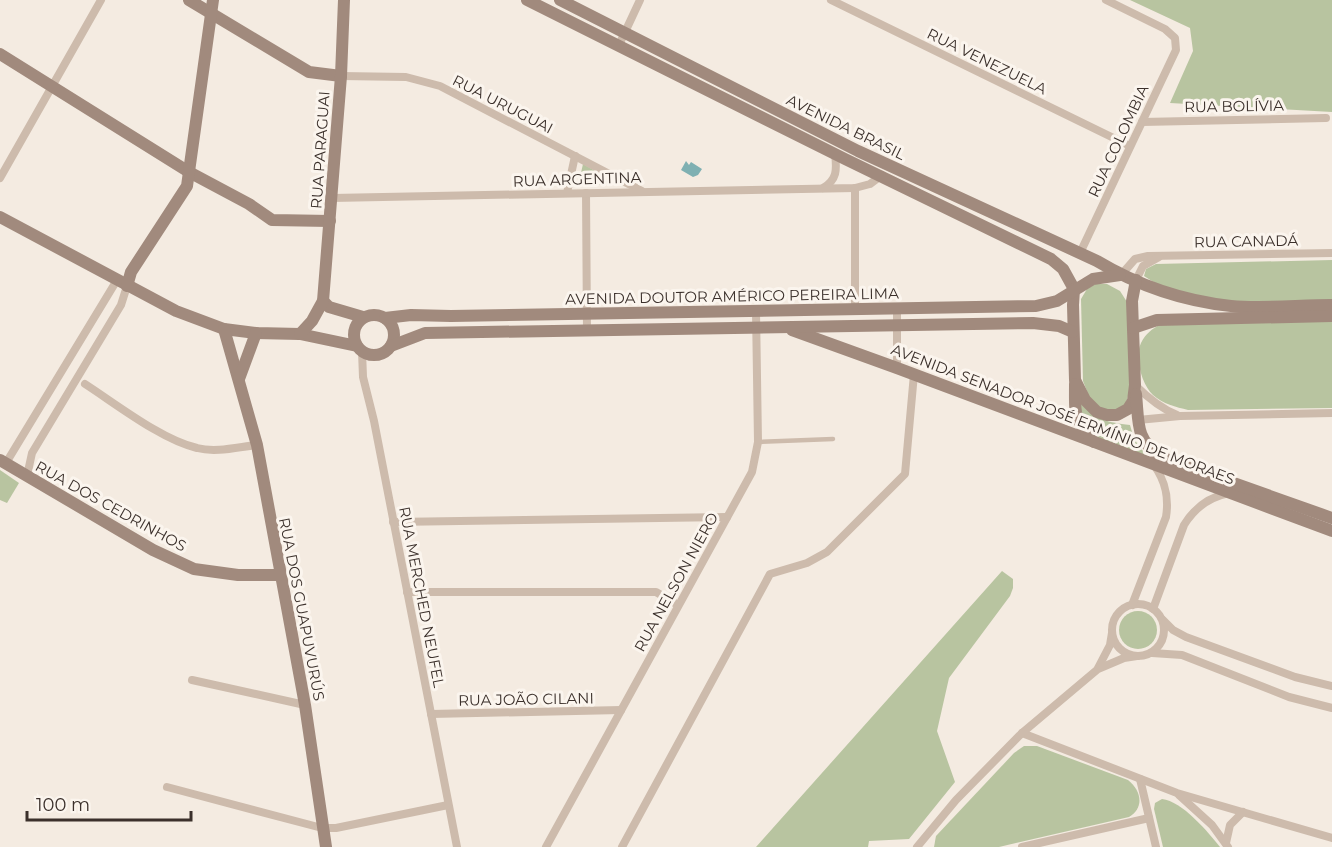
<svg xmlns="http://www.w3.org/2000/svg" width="1332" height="847" viewBox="0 0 1332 847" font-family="Montserrat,sans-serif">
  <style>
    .green { fill: #b8c4a0 }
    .water { fill: #7fb0b2 }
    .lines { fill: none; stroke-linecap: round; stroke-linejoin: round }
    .lane { stroke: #cdbbac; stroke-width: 4.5 }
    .street { stroke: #cdbbac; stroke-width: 8 }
    .secondary { stroke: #a18a7d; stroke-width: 12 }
    .labels { text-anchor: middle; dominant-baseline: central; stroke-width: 6; stroke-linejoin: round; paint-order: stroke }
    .street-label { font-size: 15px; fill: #3b302b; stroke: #fbf5ee }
  </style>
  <rect width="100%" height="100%" fill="#f4ebe1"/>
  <g class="green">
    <polygon points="1130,0 1332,0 1332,112 1170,103 1193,51 1190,28"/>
    <polygon points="583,164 617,183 578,186"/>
    <path d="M 1332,260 L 1332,300 C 1275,301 1192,310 1144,276 L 1146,269 L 1156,264 Z"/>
    <polygon points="1095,284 1107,284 1120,291 1127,302 1132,382 1126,403 1120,409 1110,412 1099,408 1090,399 1083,381 1081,299 1087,289"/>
    <path d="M 1332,321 L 1332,408 L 1188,410 C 1176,407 1163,404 1153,395 C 1142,385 1134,357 1141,343 C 1146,333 1152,329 1161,324 Z"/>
    <path d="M 1082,403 C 1098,421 1107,422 1130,425 C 1134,440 1138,448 1151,458 C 1131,451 1099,446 1087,427 C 1083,421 1081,411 1079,404 Z"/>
    <polygon points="0,470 19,483 7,503 0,500"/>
    <polygon points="1002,571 1013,579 1013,588 1010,596 949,678 937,731 955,782 909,839 869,841 868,847 756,847"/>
    <circle cx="1138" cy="630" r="19"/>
    <path d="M 1024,746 L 1037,746 L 1128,780 C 1141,790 1145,808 1129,817 L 999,847 L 934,847 L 936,836 L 1014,753 Z"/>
    <path d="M 1162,799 C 1182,801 1208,832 1220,847 L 1163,847 L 1154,809 L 1155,803 Z"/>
  </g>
  <polygon class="water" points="686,161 689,165 691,162 702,169 698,175 693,177 681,170"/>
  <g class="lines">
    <polyline class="lane" points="758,442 833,439"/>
    <g class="street">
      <polyline points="831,0 1130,146"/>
      <polyline points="619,45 640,0"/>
      <polyline points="341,76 406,77 440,86 642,191"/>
      <polyline points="1142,122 1326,118"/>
      <polyline points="0,178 101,0"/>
      <path d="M 823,188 C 837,180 837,170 835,154"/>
      <polyline points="567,193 575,156"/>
      <polyline points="586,193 587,331"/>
      <polyline points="332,198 855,188 870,184 882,175"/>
      <polyline points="1080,253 1176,50 1175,38 1165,29 1106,0"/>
      <polyline points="1121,275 1135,259 1148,256 1332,253"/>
      <polyline points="1136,280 1143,266 1159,257"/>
      <polyline points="855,309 855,188"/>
      <polyline points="362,351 363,377 374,421 457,847"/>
      <polyline points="897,368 897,308"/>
      <path d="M 85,384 C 116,404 162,440 197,448 C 216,453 238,447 257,445"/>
      <path d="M 1135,385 C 1148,398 1160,408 1177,415"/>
      <polyline points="1138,420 1180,416 1332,413"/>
      <polyline points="6,463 117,280"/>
      <polyline points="27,476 32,453 121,305 127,286"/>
      <polyline points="393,522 727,517"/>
      <polyline points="407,592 656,592 678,605"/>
      <circle cx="1138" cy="630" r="26"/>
      <path d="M 1132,605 L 1166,517 C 1169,498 1166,482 1154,465"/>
      <path d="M 1153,609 L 1184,525 C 1195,507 1209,497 1229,493"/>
      <polyline points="1163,620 1173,630 1186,637 1295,677 1332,686"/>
      <polyline points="1152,653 1182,655 1289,697 1332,708"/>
      <polyline points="1098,668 1110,645 1112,633"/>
      <polyline points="192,680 305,705"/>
      <polyline points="431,714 621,710"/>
      <polyline points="1022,733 1177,793 1332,838"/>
      <polyline points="1140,779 1156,847"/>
      <polyline points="167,787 322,828 336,828 448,805"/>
      <polyline points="1179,795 1212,825 1228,847"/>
      <polyline points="1226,843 1230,825 1243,812"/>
      <polyline points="546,847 752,472 758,442 756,311"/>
      <polyline points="622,847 770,574 807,563 827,552 905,474 914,374"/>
      <polyline points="917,847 956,800 1022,733 1098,669 1124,658 1137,656"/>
      <polyline points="1022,847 1149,818"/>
    </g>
    <g class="secondary">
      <polyline points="189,0 309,72 341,76"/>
      <polyline points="527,0 845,159 1051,259 1063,269 1074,289"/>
      <path d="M 560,0 L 858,151 L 1097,261 C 1137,285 1184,301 1231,306 C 1264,309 1299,305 1332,305"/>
      <polyline points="0,54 189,172 249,204 272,220 330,221"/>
      <polyline points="0,217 176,311 224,329 256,333 300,334 357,346"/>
      <polyline points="127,286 131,272 187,186 213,0"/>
      <polyline points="1074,289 1073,305 1075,380 1085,400 1097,412 1107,415 1117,415 1128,409 1133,401 1135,385 1132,301 1136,280"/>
      <polyline points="323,301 329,307 363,317"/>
      <circle cx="374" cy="335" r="20"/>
      <polyline points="385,318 411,315 451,316 1036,306 1057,301 1093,279 1120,275"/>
      <polyline points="1133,328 1157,320 1332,316"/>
      <polyline points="224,329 257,445 305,705 326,847"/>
      <polyline points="792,330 897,368 1332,531"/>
      <polyline points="300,334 312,321 323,301 341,76 344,0"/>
      <polyline points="391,346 425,333 1033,323 1059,326 1073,332"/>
      <polyline points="239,379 256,333"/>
      <path d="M 1075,384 C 1075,416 1073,417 1094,442"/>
      <path d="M 1136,394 C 1139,423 1135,438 1160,457 L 1332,518"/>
      <polyline points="0,460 153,550 194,569 238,575 280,575"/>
    </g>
  </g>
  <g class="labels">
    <g class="street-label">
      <text transform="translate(987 61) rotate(26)">RUA VENEZUELA</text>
      <text transform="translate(503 104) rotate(27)">RUA URUGUAI</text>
      <text transform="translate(1234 106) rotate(-1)">RUA BOLÍVIA</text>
      <text transform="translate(846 127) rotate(26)">AVENIDA BRASIL</text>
      <text transform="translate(1118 141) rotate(-65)">RUA COLOMBIA</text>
      <text transform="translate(320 150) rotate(-86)">RUA PARAGUAI</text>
      <text transform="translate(577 179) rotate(-2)">RUA ARGENTINA</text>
      <text transform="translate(1246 241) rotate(-1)">RUA CANADÁ</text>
      <text transform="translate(732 296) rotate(-1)">AVENIDA DOUTOR AMÉRICO PEREIRA LIMA</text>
      <text transform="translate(1063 414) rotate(21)">AVENIDA SENADOR JOSÉ ERMÍNIO DE MORAES</text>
      <text transform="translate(111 506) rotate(29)">RUA DOS CEDRINHOS</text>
      <text transform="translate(676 582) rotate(-61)">RUA NELSON NIERO</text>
      <text transform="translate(422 597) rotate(79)">RUA MERCHED NEUFEL</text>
      <text transform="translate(302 609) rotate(79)">RUA DOS GUAPUVURÚS</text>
      <text transform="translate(526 699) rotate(-1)">RUA JOÃO CILANI</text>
    </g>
  </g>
  <path d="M27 811v9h164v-9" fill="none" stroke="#3b302b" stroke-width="3"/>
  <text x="36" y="811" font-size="18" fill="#3b302b" stroke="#fbf5ee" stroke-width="4.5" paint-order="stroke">100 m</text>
</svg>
